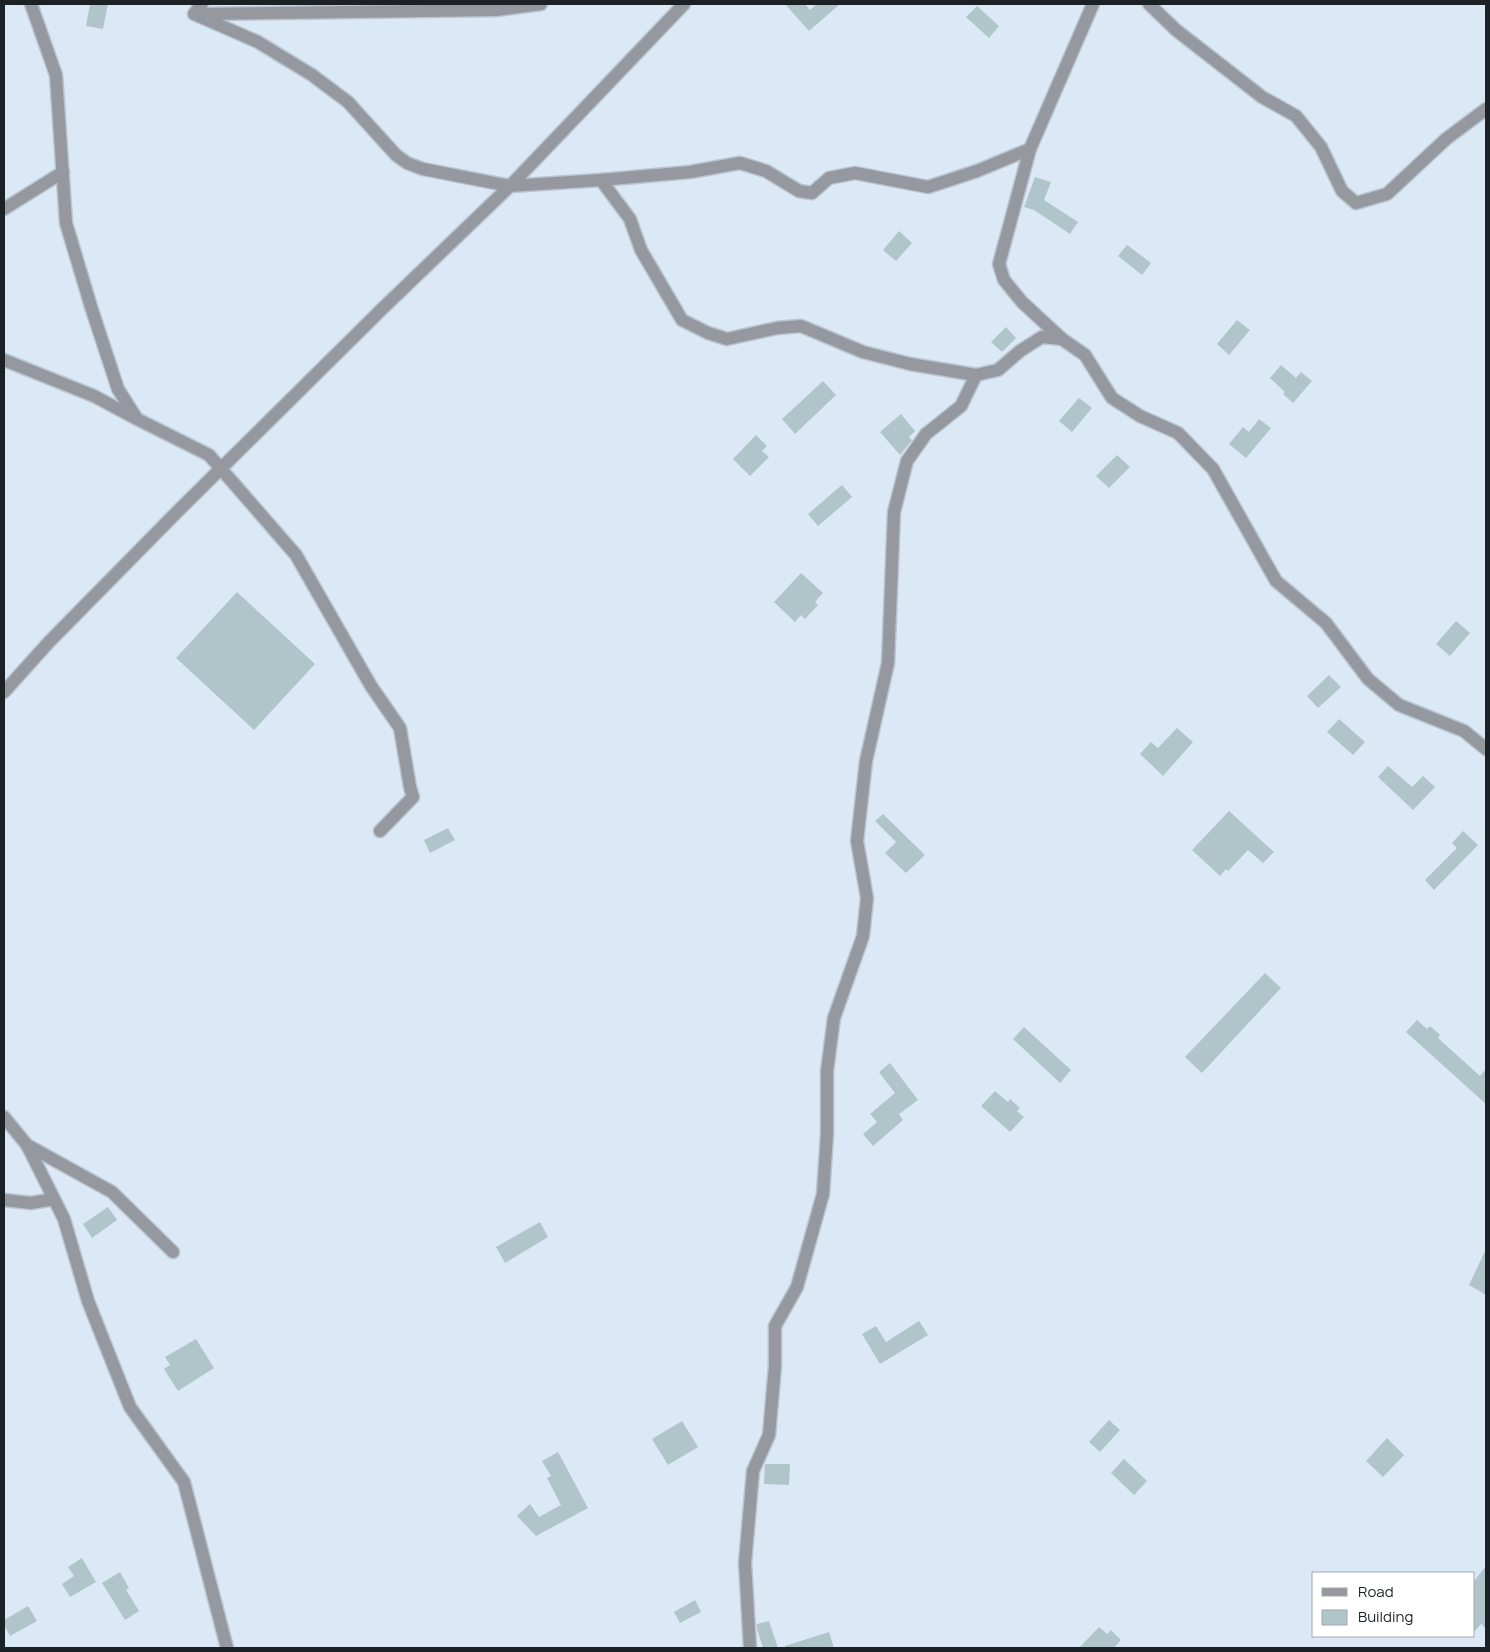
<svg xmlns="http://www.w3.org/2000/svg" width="1490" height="1652" viewBox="0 0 1490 1652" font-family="Manrope,sans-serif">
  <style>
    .building { fill: #b0c5c9 }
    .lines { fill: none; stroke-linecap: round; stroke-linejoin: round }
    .minor-casing { stroke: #b9c5d0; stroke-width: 15 }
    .tertiary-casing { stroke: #b9c5d0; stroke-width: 15 }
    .minor { stroke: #96989f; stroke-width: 12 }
    .tertiary { stroke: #96989f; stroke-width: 12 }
  </style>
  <rect width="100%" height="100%" fill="#dbe9f6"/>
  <g class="building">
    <polygon points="90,4 108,4 103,29 86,26"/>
    <polygon points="785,4 805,4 810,10 817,4 840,4 809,31"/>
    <polygon points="977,6 999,26 989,38 966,17"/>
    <polygon points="1035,177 1051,182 1044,200 1078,222 1070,234 1034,210 1024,207"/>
    <polygon points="899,231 912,243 896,261 883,250"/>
    <polygon points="1127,245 1151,263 1142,275 1118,256"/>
    <polygon points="1237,320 1250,330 1229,355 1217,344"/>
    <polygon points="1006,327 1016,338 1002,352 991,342"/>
    <polygon points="1281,365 1296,378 1301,372 1312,381 1293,403 1283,394 1285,392 1270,378"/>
    <polygon points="823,381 836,395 795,434 782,419"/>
    <polygon points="1079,398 1092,408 1072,432 1059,421"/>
    <polygon points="901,414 915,431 909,437 912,440 900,455 880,432"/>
    <polygon points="1259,419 1271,428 1246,458 1229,444 1243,427 1249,432"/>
    <polygon points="756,435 767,446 762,451 769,457 750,476 733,459"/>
    <polygon points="1117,455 1130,467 1109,488 1096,476"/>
    <polygon points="842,485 852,497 818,526 808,514"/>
    <polygon points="801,573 823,593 815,602 818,605 805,619 801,615 795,622 774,602"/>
    <polygon points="237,592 315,664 254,730 176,658"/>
    <polygon points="1456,621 1470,633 1450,656 1436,644"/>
    <polygon points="1329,675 1341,687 1318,708 1307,696"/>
    <polygon points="1339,719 1365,742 1353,755 1327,732"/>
    <polygon points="1177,728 1193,742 1163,776 1140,754 1151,742 1158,748"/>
    <polygon points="1388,766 1412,787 1423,776 1435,787 1413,810 1378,777"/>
    <polygon points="1229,811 1274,852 1263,863 1248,850 1228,871 1226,869 1220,876 1192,850"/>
    <polygon points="883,814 925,855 906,873 885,853 896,842 875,821"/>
    <polygon points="448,828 455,840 430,853 424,840"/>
    <polygon points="1463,831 1478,845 1434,890 1425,880 1457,848 1452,843"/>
    <polygon points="1265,973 1281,988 1202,1073 1185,1057"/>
    <polygon points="1417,1020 1427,1029 1430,1026 1440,1035 1438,1038 1480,1076 1486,1069 1486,1104 1406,1032"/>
    <polygon points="1024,1027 1071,1070 1060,1083 1013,1039"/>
    <polygon points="890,1063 918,1100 899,1114 903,1120 873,1146 863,1134 877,1122 870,1114 895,1093 879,1072"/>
    <polygon points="995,1091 1008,1102 1010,1099 1020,1108 1017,1111 1024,1117 1010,1132 981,1106"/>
    <polygon points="108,1207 117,1220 92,1238 83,1224"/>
    <polygon points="540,1222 548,1237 505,1263 496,1247"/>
    <polygon points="1486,1249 1486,1295 1469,1285"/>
    <polygon points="919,1321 928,1335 880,1364 862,1334 876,1326 886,1342"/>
    <polygon points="196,1339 214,1368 178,1391 164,1369 170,1365 165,1357"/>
    <polygon points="1109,1420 1120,1430 1100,1452 1089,1442"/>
    <polygon points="682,1421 698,1447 668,1465 652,1439"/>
    <polygon points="1387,1438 1404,1455 1383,1477 1366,1461"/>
    <polygon points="558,1452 588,1508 536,1536 517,1516 530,1504 539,1517 561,1505 547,1478 551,1476 542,1461"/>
    <polygon points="1124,1459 1147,1481 1134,1495 1111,1473"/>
    <polygon points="765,1464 790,1464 789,1485 764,1484"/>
    <polygon points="82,1558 96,1582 70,1597 62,1584 74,1576 68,1567"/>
    <polygon points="1486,1566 1486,1629 1481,1624 1474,1632 1474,1581"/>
    <polygon points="120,1572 129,1588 126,1590 139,1611 125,1620 102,1583"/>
    <polygon points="695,1600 701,1612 680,1623 674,1612"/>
    <polygon points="28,1606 37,1621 10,1636 4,1625 4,1620"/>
    <polygon points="769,1621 778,1648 763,1648 757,1629 757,1624"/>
    <polygon points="1099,1627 1107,1634 1111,1630 1121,1640 1114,1648 1079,1648"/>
    <polygon points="829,1632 834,1648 785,1648 785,1646"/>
  </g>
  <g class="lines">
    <defs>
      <g id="minor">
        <polyline points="31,4 56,75 66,223 92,310 118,389 137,419 209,455 296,555 371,686 400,728 410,787 413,797 380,831"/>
        <polyline points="202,4 194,14 258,42 312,75 348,102 396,155 407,163 423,169 510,186 601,180 630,219 641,250 682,320 708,333 727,339 777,328 801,326 863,352 910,364 976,375 998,370 1020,351 1042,337 1062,339 1085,355 1112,398 1140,416 1178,433 1213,469 1276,581 1326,623 1368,679 1399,705 1464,731 1486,749"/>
        <polyline points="1149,4 1176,30 1262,97 1296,116 1321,147 1342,191 1356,203 1387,194 1446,139 1486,109"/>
        <polyline points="199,14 496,10 541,4"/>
        <polyline points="601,180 690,172 740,163 766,171 799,191 812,193 829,178 855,173 928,187 977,171 1030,149"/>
        <polyline points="4,209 63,172"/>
        <polyline points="1062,339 1022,302 1004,280 999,264 1030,149 1093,4"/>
        <polyline points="4,360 94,396 135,418"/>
        <polyline points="4,1117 27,1145 64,1219 88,1301 130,1407 184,1482 227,1648"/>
        <polyline points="27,1145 112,1192 173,1252"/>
        <polyline points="4,1200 31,1203 54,1199"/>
        <polyline points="750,1648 745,1563 753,1471 769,1435 775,1366 775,1326 797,1287 823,1194 827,1134 827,1071 834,1018 863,936 867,898 857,841 866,761 888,663 894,512 907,461 926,434 961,406 976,375"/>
      </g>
      <polyline id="tertiary" points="4,692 49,642 175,514 382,309 510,186 684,4"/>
    </defs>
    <use href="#minor" class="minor-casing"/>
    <use href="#tertiary" class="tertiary-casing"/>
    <use href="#minor" class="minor"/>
    <use href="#tertiary" class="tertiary"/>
  </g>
  <rect width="1490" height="1652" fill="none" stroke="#1c2125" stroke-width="10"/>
  <rect x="1312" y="1572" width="162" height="65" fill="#ffffff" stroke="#a4a6a8"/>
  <rect x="1322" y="1588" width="25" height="8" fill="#96989f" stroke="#a4a6a8"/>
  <text x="1358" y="1597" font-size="15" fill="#1c2125">Road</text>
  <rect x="1322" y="1610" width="25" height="15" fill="#b0c5c9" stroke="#a4a6a8"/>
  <text x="1358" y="1622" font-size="15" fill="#1c2125">Building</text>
</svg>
